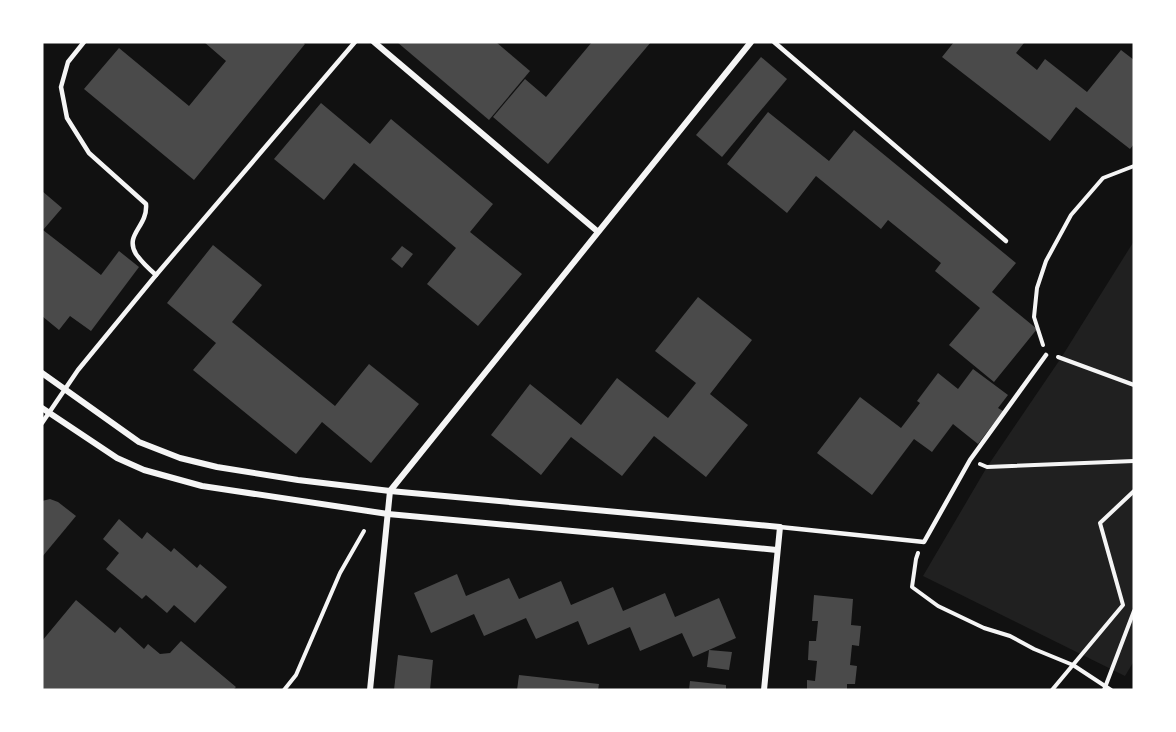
<svg xmlns="http://www.w3.org/2000/svg" width="1176" height="732" viewBox="0 0 1176 732" font-family="'Roboto Condensed',sans-serif">
  <style>
    .green { fill: #202020 }
    .building { fill: #4a4a4a }
    .lines { fill: none; stroke-linecap: round; stroke-linejoin: round }
    .path { stroke: #f5f5f5; stroke-width: 4 }
    .service { stroke: #f5f5f5; stroke-width: 4.5 }
    .minor { stroke: #f5f5f5; stroke-width: 6 }
  </style>
  <rect width="100%" height="100%" fill="#111"/>
  <polygon class="green" points="1134,241 1134,661 1125,676 923,576 987,467 1061,358"/>
  <g class="building">
    <polygon points="204,42 302,42 305,44 194,180 84,89 119,48 189,106 226,61"/>
    <polygon points="397,42 496,42 530,71 489,120"/>
    <polygon points="592,42 651,42 548,164 493,117 525,79 546,97"/>
    <polygon points="954,42 1022,42 1024,43 1016,53 1037,70 1045,59 1087,92 1121,50 1134,60 1134,144 1130,149 1076,107 1050,141 942,57"/>
    <polygon points="761,57 787,79 722,157 696,135"/>
    <polygon points="321,103 370,144 391,119 493,204 470,232 522,274 478,326 427,284 456,248 354,163 324,200 274,159"/>
    <polygon points="768,112 829,161 854,130 1016,263 992,292 1037,329 994,382 949,345 980,308 935,271 941,263 888,220 881,229 816,176 787,213 727,164"/>
    <polygon points="42,191 62,208 43,230 101,275 119,251 139,267 91,331 70,316 59,330 42,316"/>
    <polygon points="213,245 262,285 232,322 335,406 369,364 419,404 371,463 322,422 296,454 193,370 216,343 167,303"/>
    <polygon points="402,246 413,254 402,268 391,259"/>
    <polygon points="698,297 752,340 710,394 748,425 706,477 654,436 622,476 571,437 541,475 491,435 530,384 581,425 617,378 668,418 696,383 655,351"/>
    <polygon points="973,369 1008,395 998,408 1003,411 978,444 953,424 932,452 914,439 872,495 817,453 860,397 901,428 920,403 917,401 938,373 958,389"/>
    <polygon points="50,499 58,502 76,516 42,557 42,501"/>
    <polygon points="119,519 142,539 147,532 171,552 174,548 197,568 200,564 227,587 195,623 174,605 167,613 146,595 142,599 106,569 119,553 103,539"/>
    <polygon points="457,574 466,596 509,578 519,599 561,581 571,605 613,587 623,611 665,593 675,617 719,598 736,638 693,657 682,633 640,651 630,627 588,645 578,621 536,639 526,618 484,636 474,614 431,633 414,593"/>
    <polygon points="814,595 853,599 851,625 861,626 859,646 852,645 850,665 857,666 855,684 847,684 847,690 807,690 807,680 815,681 817,661 808,660 809,641 816,641 818,621 812,621"/>
    <polygon points="76,600 115,633 120,627 144,649 148,644 160,654 170,653 181,641 236,687 233,690 42,690 42,641"/>
    <polygon points="709,650 732,652 729,670 707,667"/>
    <polygon points="398,655 433,660 430,690 394,690"/>
    <polygon points="519,675 599,684 598,690 517,690"/>
    <polygon points="690,681 726,685 726,690 689,690"/>
  </g>
  <g class="lines">
    <g class="path">
      <polyline points="1043,345 1034,317 1037,288 1046,261 1071,215 1103,178 1134,166"/>
      <polyline points="1058,357 1134,385"/>
      <polyline points="980,464 987,467 1134,461"/>
      <polyline points="918,553 916,559 912,587 938,606 984,628 1010,636 1034,649 1073,665 1111,690"/>
      <polyline points="284,690 296,675 340,573 364,531"/>
      <polyline points="1052,690 1123,605 1100,523 1134,491"/>
      <polyline points="1104,690 1134,611"/>
    </g>
    <g class="service">
      <path d="M 84,42 L 68,62 L 61,87 L 67,118 L 89,153 L 146,204 C 148,227 124,234 136,254 C 141,261 149,269 156,275"/>
      <polyline points="774,42 1006,241"/>
      <polyline points="42,423 78,370 156,275 355,42"/>
      <polyline points="780,527 924,542 970,460 1046,355"/>
    </g>
    <g class="minor">
      <polyline points="374,42 597,231"/>
      <polyline points="42,373 139,442 180,458 217,467 298,480 390,491 780,527 764,690"/>
      <polyline points="42,408 117,458 144,470 202,486 388,514 777,550"/>
      <polyline points="370,690 390,491 751,42"/>
    </g>
  </g>
  <rect width="1176" height="732" fill="none" stroke="#ffffff" stroke-width="87"/>
</svg>
